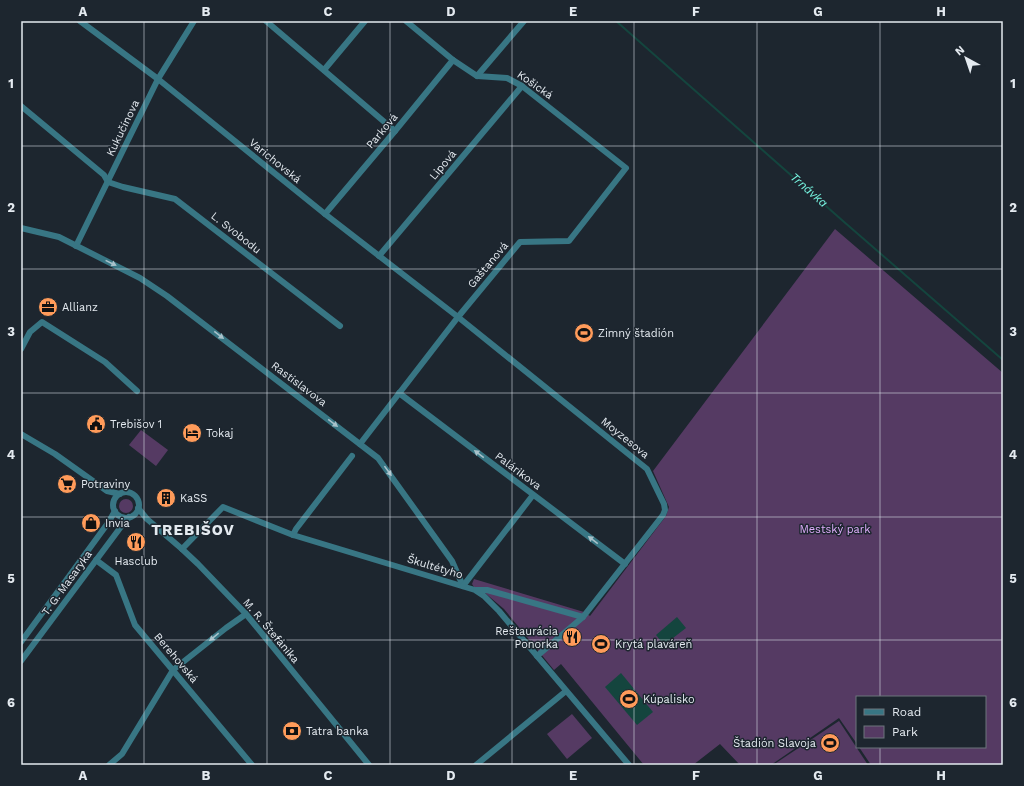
<svg xmlns="http://www.w3.org/2000/svg" width="1024" height="786" viewBox="0 0 1024 786" font-family="'Work Sans',sans-serif">
  <style>
    .green { fill: #553a63 }
    .water { fill: #14453e }
    .lines { fill: none; stroke-linecap: round; stroke-linejoin: round }
    .stream { stroke: #14453e; stroke-width: 2 }
    .minor { stroke: #387684; stroke-width: 6 }
    .oneway { fill: #a8c1ca }
    .grid { fill: none; stroke: #e4eaf0; stroke-width: 1; stroke-opacity: 0.55 }
    .labels { text-anchor: middle; dominant-baseline: central; stroke-width: 3; stroke-linejoin: round; paint-order: stroke }
    .street-label { font-size: 11px; fill: #e4eaf0; stroke: #1d262f }
    .poi-label { font-size: 11px; fill: #e4eaf0; stroke: #1d262f; text-anchor: start }
    .park-label { font-size: 11px; fill: #dfadfb; stroke: #1d262f }
    .water-label { font-size: 12px; font-style: italic; fill: #77f8e3; stroke: #1d262f }
    .district-label { font-size: 15px; font-weight: bold; letter-spacing: 1px; fill: #e4eaf0; stroke: #1d262f }
    .neatline { fill: none; stroke: #e4eaf0; stroke-width: 1.5 }
    .grid-label { font-size: 13px; text-anchor: middle; font-weight: bold; fill: #e4eaf0 }
  </style>
  <rect width="100%" height="100%" fill="#1d262f"/>
  <g class="green">
    <polygon points="835,229 1003,373 1003,765 871,765 859,747 985,747 985,697 857,697 857,744 839,718 771,765 740,765 720,744 693,765 644,765 561,664 554,670 504,609 485,593 474,587 472,584 474,579 584,612 590,616 666,516 669,507 653,471"/>
    <polygon points="141,430 168,450 156,466 129,445"/>
    <circle cx="126" cy="506" r="7"/>
    <polygon points="572,714 592,738 567,759 547,734"/>
    <polygon points="839,721 868,765 773,765"/>
  </g>
  <g class="water">
    <polygon points="677,617 686,628 664,645 656,635"/>
    <polygon points="621,673 653,712 637,725 605,687"/>
  </g>
  <g class="lines">
    <polyline class="stream" points="616,21 843,221 1003,360"/>
    <g class="minor">
      <polyline points="80,21 158,79 325,214 458,317 647,469 664,504 665,510 663,515 583,617 537,656"/>
      <polyline points="266,21 395,131"/>
      <polyline points="324,70 365,21"/>
      <polyline points="477,76 524,21"/>
      <polyline points="21,106 104,175 108,182 123,187 175,199 340,326"/>
      <polyline points="325,214 395,131 453,60"/>
      <polyline points="21,228 59,237 140,278 167,296 378,458 452,561 463,586"/>
      <polyline points="76,246 158,79 194,21"/>
      <polyline points="379,256 522,86"/>
      <polyline points="21,349 30,332 42,322 105,362 137,391"/>
      <polyline points="399,393 625,564"/>
      <polyline points="21,434 55,454 107,491 120,494"/>
      <polyline points="360,444 458,317 520,242 569,241 626,168 522,86 507,78 477,76 453,60 406,21"/>
      <circle cx="126" cy="505" r="13"/>
      <polyline points="138,508 147,519 182,549 198,564 246,614 369,765"/>
      <polyline points="293,535 296,529 352,456"/>
      <polyline points="182,549 223,507 293,535 475,590 484,596 499,611 629,765"/>
      <polyline points="96,560 116,575 135,625 252,765"/>
      <polyline points="463,586 533,495"/>
      <polyline points="476,590 487,590 583,617"/>
      <polyline points="21,642 108,523 115,511"/>
      <polyline points="21,661 123,524 129,517"/>
      <polyline points="109,765 122,754 173,670 226,628 246,614"/>
      <polyline points="476,765 566,691"/>
    </g>
  </g>
  <defs><path id="oneway-solid" d="M-6-.8H1V-3.2L6.5 0L1 3.2V.8H-6Z"/></defs>
  <g class="oneway">
    <use href="#oneway-solid" transform="translate(111 263) rotate(26)"/>
    <use href="#oneway-solid" transform="translate(219 335) rotate(38)"/>
    <use href="#oneway-solid" transform="translate(333 423) rotate(37)"/>
    <use href="#oneway-solid" transform="translate(479 454) rotate(-143)"/>
    <use href="#oneway-solid" transform="translate(388 471) rotate(54)"/>
    <use href="#oneway-solid" transform="translate(593 540) rotate(-143)"/>
    <use href="#oneway-solid" transform="translate(214 637) rotate(141)"/>
  </g>
  <path class="grid" d="M 144,21 L 144,765M 267,21 L 267,765M 390,21 L 390,765M 512,21 L 512,765M 634,21 L 634,765M 757,21 L 757,765M 880,21 L 880,697M 21,146 L 1003,146M 21,269 L 1003,269M 21,393 L 1003,393M 21,517 L 1003,517M 21,640 L 1003,640M 880,747 L 880,765"/>
  <defs>
    <symbol id="office-disc" viewBox="-11 -11 22 22"><circle r="9.5" fill="#ff9b5a" stroke="#1d262f"/><path d="M-6-3h4V-5.5h4V-3h4V5H-6ZM-1-4.5V-3h2v-1.5ZM-6 0V1H6V0Z" fill="#111"/></symbol>
    <symbol id="stadium-disc" viewBox="-11 -11 22 22"><circle r="9.5" fill="#ff9b5a" stroke="#1d262f"/><path d="M0-5a6.5 5 0 1 0 0 10a6.5 5 0 1 0 0-10ZM-3.5-1.8h7v3.6h-7Z" fill="#111"/></symbol>
    <symbol id="civic-disc" viewBox="-11 -11 22 22"><circle r="9.5" fill="#ff9b5a" stroke="#1d262f"/><path d="M-.6-6.5H3V-4.5H.6V-3L4-1V1h2V6H-6V1h2V-1L-.6-3ZM-1.2 2.5V6h2.4V2.5Z" fill="#111"/></symbol>
    <symbol id="hotel-disc" viewBox="-11 -11 22 22"><circle r="9.5" fill="#ff9b5a" stroke="#1d262f"/><path d="M-6-4.5h1.5V1H6V5H4.5V3h-9V5H-6ZM-4 0a1.8 1.8 0 1 1 3.6 0ZM.5 0V-2.5h3Q6-2.5 6 0Z" fill="#111"/></symbol>
    <symbol id="supermarket-disc" viewBox="-11 -11 22 22"><circle r="9.5" fill="#ff9b5a" stroke="#1d262f"/><path d="M-6-5.5h2.5l.6 2H6L4.5 2H-2.5L-4.4-4H-6ZM-1.5 3.2a1.3 1.3 0 1 0 .1 0ZM3 3.2a1.3 1.3 0 1 0 .1 0Z" fill="#111"/></symbol>
    <symbol id="building-disc" viewBox="-11 -11 22 22"><circle r="9.5" fill="#ff9b5a" stroke="#1d262f"/><path d="M-4-6H4V6H1V3H-1V6H-4ZM-2.5-4.3h1.7v1.8h-1.7ZM.8-4.3h1.7v1.8H.8ZM-2.5-1h1.7V.8h-1.7ZM.8-1h1.7V.8H.8Z" fill="#111"/></symbol>
    <symbol id="shop-disc" viewBox="-11 -11 22 22"><circle r="9.5" fill="#ff9b5a" stroke="#1d262f"/><path d="M-5-2.5h2.3a2.7 3.5 0 0 1 5.4 0H5L5.5 6h-11ZM-1.5-2.5h3a1.5 2.3 0 0 0-3 0Z" fill="#111"/></symbol>
    <symbol id="restaurant-disc" viewBox="-11 -11 22 22"><circle r="9.5" fill="#ff9b5a" stroke="#1d262f"/><path d="M-5-6h1v4h1v-4h1v4h1v-4h1v5L-1.5 .5V6h-2V.5L-5-1ZM5-6V6H3V1.5H1.5Q1.5-4 5-6Z" fill="#111"/></symbol>
    <symbol id="bank-disc" viewBox="-11 -11 22 22"><circle r="9.5" fill="#ff9b5a" stroke="#1d262f"/><path d="M-6-4H6V4H-6ZM0-2.3a2.3 2.3 0 1 0 0 4.6a2.3 2.3 0 1 0 0-4.6Z" fill="#111"/></symbol>
  </defs>
  <g fill-rule="evenodd">
    <use href="#office-disc" x="37" y="296" width="22" height="22"/>
    <use href="#stadium-disc" x="573" y="322" width="22" height="22"/>
    <use href="#civic-disc" x="85" y="413" width="22" height="22"/>
    <use href="#hotel-disc" x="181" y="422" width="22" height="22"/>
    <use href="#supermarket-disc" x="56" y="473" width="22" height="22"/>
    <use href="#building-disc" x="155" y="487" width="22" height="22"/>
    <use href="#shop-disc" x="80" y="512" width="22" height="22"/>
    <use href="#restaurant-disc" x="125" y="531" width="22" height="22"/>
    <use href="#restaurant-disc" x="561" y="626" width="22" height="22"/>
    <use href="#stadium-disc" x="590" y="633" width="22" height="22"/>
    <use href="#stadium-disc" x="618" y="688" width="22" height="22"/>
    <use href="#bank-disc" x="281" y="720" width="22" height="22"/>
    <use href="#stadium-disc" x="819" y="732" width="22" height="22"/>
  </g>
  <g class="labels">
    <g class="street-label">
      <text transform="translate(535 85) rotate(35)">Košická</text>
      <text transform="translate(123 128) rotate(-64)">Kukučínova</text>
      <text transform="translate(382 131) rotate(-50)">Parková</text>
      <text transform="translate(275 161) rotate(39)">Varichovská</text>
      <text transform="translate(443 165) rotate(-50)">Lipová</text>
      <text transform="translate(236 233) rotate(38)">L. Svobodu</text>
      <text transform="translate(488 265) rotate(-50)">Gaštanová</text>
      <text transform="translate(299 384) rotate(37)">Rastislavova</text>
      <text transform="translate(625 438) rotate(39)">Moyzesova</text>
      <text transform="translate(518 471) rotate(37)">Palárikova</text>
      <text transform="translate(435 567) rotate(17)">Škultétyho</text>
      <text transform="translate(67 583) rotate(-54)">T. G. Masaryka</text>
      <text transform="translate(271 631) rotate(50)">M. R. Štefánika</text>
      <text transform="translate(176 658) rotate(50)">Berehovská</text>
    </g>
    <g class="poi-label">
      <text x="62" y="307">Allianz</text>
      <text x="598" y="333">Zimný štadión</text>
      <text x="110" y="424">Trebišov 1</text>
      <text x="206" y="433">Tokaj</text>
      <text x="81" y="484">Potraviny</text>
      <text x="180" y="498">KaSS</text>
      <text x="105" y="523">Invia</text>
      <text x="136" y="561" text-anchor="middle">Hasclub</text>
      <text x="558" y="631" text-anchor="end">Reštaurácia<tspan x="558" dy="13">Ponorka</tspan></text>
      <text x="615" y="644">Krytá plaváreň</text>
      <text x="643" y="699">Kúpalisko</text>
      <text x="306" y="731">Tatra banka</text>
      <text x="816" y="743" text-anchor="end">Štadión Slavoja</text>
    </g>
    <g class="park-label">
      <text x="835" y="529">Mestský park</text>
    </g>
    <g class="water-label">
      <text transform="translate(809 190) rotate(41)">Trnávka</text>
    </g>
    <g class="district-label">
      <text x="193" y="530">TREBIŠOV</text>
    </g>
  </g>
  <rect width="1024" height="786" fill="none" stroke="#1d262f" stroke-width="44"/>
  <rect x="856" y="696" width="130" height="52" fill="#1d262f" stroke="#6d747c"/>
  <rect x="864" y="709" width="20" height="6" fill="#387684" stroke="#6d747c"/>
  <text x="892" y="716" font-size="12" fill="#e4eaf0">Road</text>
  <rect x="864" y="726" width="20" height="12" fill="#553a63" stroke="#6d747c"/>
  <text x="892" y="736" font-size="12" fill="#e4eaf0">Park</text>
  <g transform="translate(966 58) rotate(320)" stroke="#1d262f" stroke-width="3" paint-order="stroke">
  <path d="M0-3L7 15L0 10L-7 15Z" fill="#e4eaf0"/>
  <text y="-6" font-size="11" font-weight="bold" text-anchor="middle" fill="#e4eaf0">N</text>
  </g>
  <rect x="22" y="22" width="980" height="742" class="neatline"/>
  <g class="grid-label">
    <text x="83" y="16">A</text>
    <text x="206" y="16">B</text>
    <text x="328" y="16">C</text>
    <text x="451" y="16">D</text>
    <text x="573" y="16">E</text>
    <text x="696" y="16">F</text>
    <text x="818" y="16">G</text>
    <text x="941" y="16">H</text>
    <text x="11" y="88">1</text>
    <text x="1013" y="88">1</text>
    <text x="11" y="212">2</text>
    <text x="1013" y="212">2</text>
    <text x="11" y="336">3</text>
    <text x="1013" y="336">3</text>
    <text x="11" y="459">4</text>
    <text x="1013" y="459">4</text>
    <text x="11" y="583">5</text>
    <text x="1013" y="583">5</text>
    <text x="11" y="707">6</text>
    <text x="1013" y="707">6</text>
    <text x="83" y="780">A</text>
    <text x="206" y="780">B</text>
    <text x="328" y="780">C</text>
    <text x="451" y="780">D</text>
    <text x="573" y="780">E</text>
    <text x="696" y="780">F</text>
    <text x="818" y="780">G</text>
    <text x="941" y="780">H</text>
  </g>
</svg>
